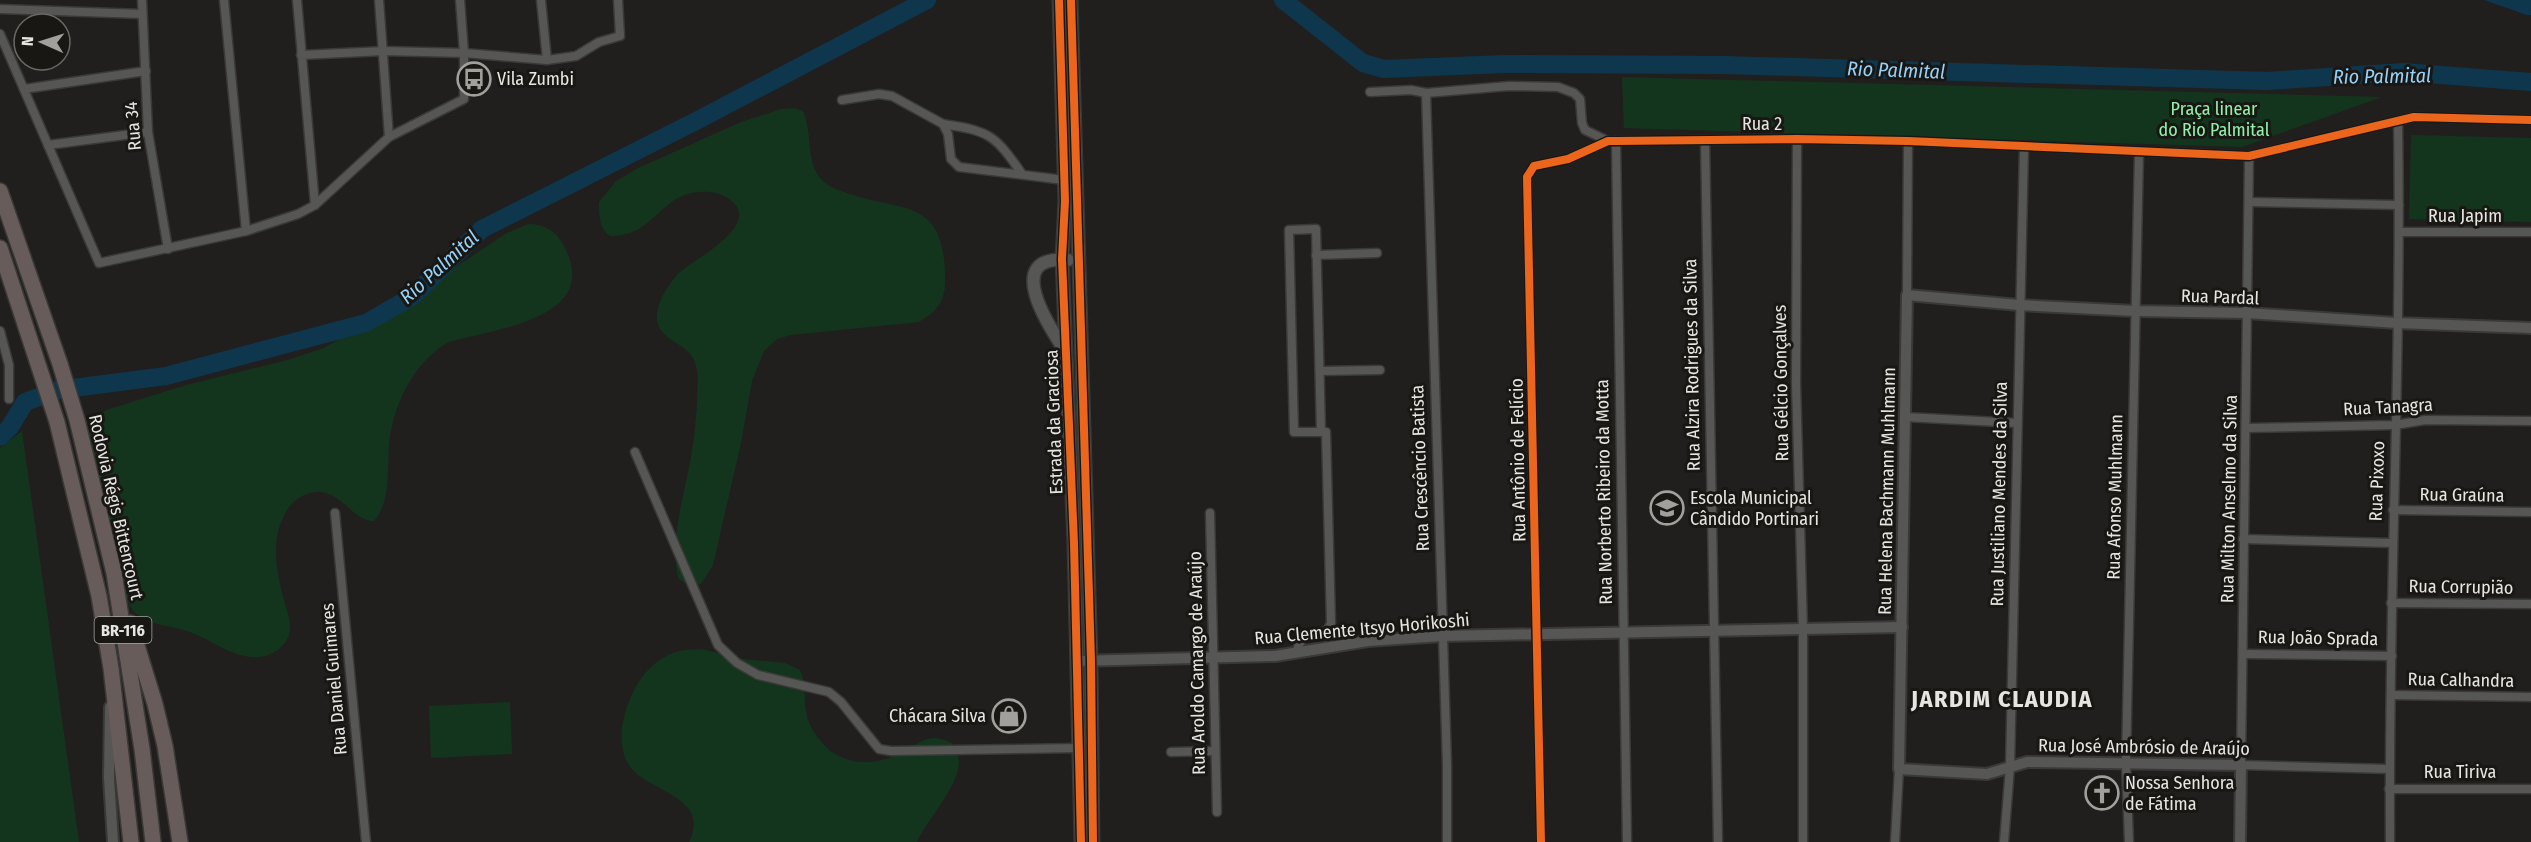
<svg xmlns="http://www.w3.org/2000/svg" width="2531" height="842" viewBox="0 0 2531 842" font-family="'Fira Sans Condensed',sans-serif">
  <style>
    .green { fill: #13351d }
    .water { fill: #0e374e }
    .lines { fill: none; stroke-linecap: round; stroke-linejoin: round }
    .river { stroke: #0e374e; stroke-width: 18 }
    .minor-casing { stroke: #3a3937; stroke-width: 11 }
    .tertiary-casing { stroke: #3a3937; stroke-width: 14 }
    .secondary-casing { stroke: #3a3937; stroke-width: 15 }
    .motorway-casing { stroke: #3a3937; stroke-width: 18 }
    .minor { stroke: #565654; stroke-width: 8 }
    .tertiary { stroke: #565654; stroke-width: 10 }
    .secondary { stroke: #565654; stroke-width: 12 }
    .motorway { stroke: #675c5a; stroke-width: 15 }
    .cycleway-casing { stroke: #181714; stroke-width: 11 }
    .cycleway { stroke: #eb651d; stroke-width: 8 }
    .labels { text-anchor: middle; dominant-baseline: central; stroke-width: 6; stroke-linejoin: round; paint-order: stroke }
    .shield { fill: #181714; stroke: #a8a7a4; stroke-width: 1.5 }
    .shield-label { font-size: 16px; font-weight: bold; fill: #e5e5e2 }
    .poi-label { font-size: 18px; fill: #e5e5e2; stroke: #181714; text-anchor: start }
    .park-label { font-size: 18px; fill: #90f1a7; stroke: #181714 }
    .street-label { font-size: 18px; fill: #e5e5e2; stroke: #181714 }
    .water-label { font-size: 20px; font-style: italic; fill: #96d1f9; stroke: #181714 }
    .district-label { font-size: 24px; font-weight: bold; letter-spacing: 1.5px; fill: #e5e5e2; stroke: #181714 }
  </style>
  <rect width="100%" height="100%" fill="#201f1e"/>
  <g class="green">
    <polygon points="1622,77 2382,97 2242,147 1624,128"/>
    <path d="M 795,108 L 803,111 C 813,133 805,164 822,180 C 829,187 840,191 850,194 C 903,212 943,198 945,274 C 946,299 941,309 919,322 L 791,335 L 777,339 L 764,351 L 752,381 L 741,443 L 713,565 L 701,584 L 690,587 L 678,578 C 670,538 684,496 691,457 C 694,439 696,421 697,402 C 697,391 699,377 696,366 C 690,336 641,344 662,297 C 666,290 672,280 678,274 C 692,260 751,232 737,207 C 731,198 720,193 710,192 C 673,189 666,211 640,228 C 630,234 621,236 610,236 C 599,228 599,214 599,202 L 616,181 L 638,168 L 741,122 L 781,109 Z"/>
    <polygon points="2411,135 2531,138 2531,222 2409,219"/>
    <path d="M 528,224 C 545,224 556,231 564,246 C 603,319 494,329 449,342 C 414,361 392,406 389,446 C 387,471 391,501 374,521 C 352,521 340,489 315,492 C 303,493 291,502 286,512 C 270,539 276,570 284,600 C 286,608 290,618 290,626 C 291,644 274,656 258,657 C 234,658 216,643 195,634 C 174,624 143,628 130,606 C 119,589 84,446 88,430 C 90,420 98,415 106,410 L 186,385 L 284,361 L 324,348 L 410,298 L 505,234 Z"/>
    <polygon points="22,431 79,842 0,842 0,448"/>
    <path d="M 702,649 L 743,659 L 785,663 L 800,670 C 810,691 798,710 816,735 C 837,766 870,768 901,753 C 911,748 922,738 934,738 C 940,738 947,741 952,743 C 954,747 957,752 958,756 C 965,780 927,819 917,842 L 689,842 C 694,833 696,821 690,811 C 679,793 645,785 631,768 C 622,757 621,742 622,728 C 627,696 645,660 679,651 C 687,649 695,650 702,649 Z"/>
    <polygon points="510,702 512,754 431,758 429,706"/>
  </g>
  <polygon class="water" points="2484,0 2531,0 2531,15 2527,15"/>
  <g class="lines">
    <g class="river">
      <polyline points="1283,0 1363,63 1384,69 1504,64 1723,65 2267,81 2403,72 2531,82"/>
      <polyline points="0,437 10,427 25,402 58,390 166,376 366,323 413,296 482,229 700,119 927,0"/>
    </g>
    <defs>
      <g id="minor">
        <polyline points="142,0 148,132 168,249"/>
        <polyline points="224,0 246,231"/>
        <polyline points="297,0 315,205"/>
        <polyline points="379,0 389,137"/>
        <polyline points="541,0 547,60"/>
        <polyline points="0,9 142,14"/>
        <polyline points="0,34 99,263 246,231 298,214 315,205 389,137 464,99 464,53 460,0"/>
        <polyline points="301,55 384,51 464,53 547,60 576,56 599,42 620,36 618,0"/>
        <polyline points="24,89 146,71"/>
        <polyline points="1370,92 1411,90 1426,93 1509,86 1558,87 1574,93 1580,99 1582,123 1585,130 1608,141"/>
        <polyline points="1426,93 1447,765 1447,842"/>
        <polyline points="842,100 879,94 892,96 943,124 948,134 951,159 959,167 1064,180"/>
        <path d="M 943,124 C 990,131 995,135 1022,174"/>
        <polyline points="1797,139 1796,383 1803,630 1803,842"/>
        <polyline points="1705,140 1718,842"/>
        <polyline points="1616,141 1627,842"/>
        <polyline points="48,145 148,132"/>
        <polyline points="2249,156 2241,765 2389,769"/>
        <polyline points="2250,202 2399,205"/>
        <polyline points="2399,232 2531,232"/>
        <polyline points="1316,255 1377,253"/>
        <polyline points="1907,295 1908,141"/>
        <polyline points="0,331 9,365 9,399"/>
        <polyline points="1320,371 1380,370"/>
        <polyline points="1905,417 2017,423"/>
        <polyline points="2247,428 2395,425 2425,420 2531,421"/>
        <polyline points="635,452 718,645 737,663 758,675 829,692 841,702 879,749 891,751 1079,748"/>
        <polyline points="2393,510 2531,512"/>
        <polyline points="335,513 366,842"/>
        <polyline points="1210,513 1217,812"/>
        <polyline points="2243,539 2392,543"/>
        <polyline points="2391,603 2531,604"/>
        <path d="M 1297,652 C 1299,635 1312,634 1327,631 L 1331,623 L 1326,432 L 1294,432 L 1289,230 L 1316,229 L 1321,432"/>
        <polyline points="2243,654 2392,656"/>
        <polyline points="2391,695 2531,697"/>
        <polyline points="1171,752 1215,751"/>
        <polyline points="2389,789 2531,789"/>
        <polyline points="1541,842 1527,177 1534,166 1568,159 1608,141 1616,141 1797,139 1908,141 2249,156 2414,117 2531,120"/>
        <polyline points="1895,842 1899,769"/>
        <polyline points="2004,842 2010,767 2024,147"/>
        <polyline points="2129,842 2126,763 2139,152"/>
        <path d="M 2390,842 C 2388,602 2402,362 2398,121"/>
      </g>
      <g id="tertiary">
        <polyline points="1077,661 1275,656 1368,641 1442,636 1902,627"/>
        <polyline points="110,707 109,778 113,842"/>
        <polyline points="2240,842 2241,765 2027,762 1987,774 1899,769 1907,295 2019,305 2135,311 2247,313 2397,323 2531,328"/>
      </g>
      <g id="secondary">
        <polyline points="1059,0 1065,201 1062,259 1074,543 1081,842"/>
        <polyline points="1071,0 1091,660 1093,842"/>
        <path d="M 1066,352 C 1049,327 1001,254 1068,260"/>
      </g>
      <g id="motorway">
        <polyline points="0,191 60,364 77,420 114,573 142,749 153,842"/>
        <polyline points="0,248 57,422 99,596 111,668 131,842"/>
        <polyline points="130,623 155,704 165,746 180,842"/>
      </g>
    </defs>
    <use href="#minor" class="minor-casing"/>
    <use href="#tertiary" class="tertiary-casing"/>
    <use href="#secondary" class="secondary-casing"/>
    <use href="#motorway" class="motorway-casing"/>
    <use href="#minor" class="minor"/>
    <use href="#tertiary" class="tertiary"/>
    <use href="#secondary" class="secondary"/>
    <use href="#motorway" class="motorway"/>
    <defs>
      <g id="cycleway">
        <polyline points="1059,0 1065,201 1062,259 1074,543 1081,842"/>
        <polyline points="1071,0 1091,660 1093,842"/>
        <polyline points="1541,842 1527,177 1534,166 1568,159 1608,141 1616,141 1797,139 1908,141 2249,156 2414,117 2531,120"/>
      </g>
    </defs>
    <use href="#cycleway" class="cycleway-casing"/>
    <use href="#cycleway" class="cycleway"/>
  </g>
  <defs>
    <symbol id="bus-ring" viewBox="-11 -11 22 22"><circle r="9.5" fill="#181714" stroke="#a0a09d" stroke-width="1.5"/><path d="M-5-6H5V4H4V6H2V4H-2V6H-4V4H-5ZM-3.5-4V0h7V-4ZM-3.5 1.2v1.5H-2V1.2ZM2 1.2v1.5H3.5V1.2Z" fill="#a0a09d"/></symbol>
    <symbol id="school-ring" viewBox="-11 -11 22 22"><circle r="9.5" fill="#181714" stroke="#a0a09d" stroke-width="1.5"/><path d="M0-5L7-2L0 1L-7-2ZM-4 1L0 2.5L4 1V4Q0 6-4 4Z" fill="#a0a09d"/></symbol>
    <symbol id="shop-ring" viewBox="-11 -11 22 22"><circle r="9.5" fill="#181714" stroke="#a0a09d" stroke-width="1.5"/><path d="M-5-2.5h2.3a2.7 3.5 0 0 1 5.4 0H5L5.5 6h-11ZM-1.5-2.5h3a1.5 2.3 0 0 0-3 0Z" fill="#a0a09d"/></symbol>
    <symbol id="church-ring" viewBox="-11 -11 22 22"><circle r="9.5" fill="#181714" stroke="#a0a09d" stroke-width="1.5"/><path d="M-1.2-6h2.4v3.5h3.3v2.4h-3.3V6h-2.4V-.1h-3.3v-2.4h3.3Z" fill="#a0a09d"/></symbol>
  </defs>
  <g fill-rule="evenodd">
    <use href="#bus-ring" x="455" y="60" width="38" height="38"/>
    <use href="#school-ring" x="1648" y="489" width="38" height="38"/>
    <use href="#shop-ring" x="990" y="697" width="38" height="38"/>
    <use href="#church-ring" x="2083" y="774" width="38" height="38"/>
  </g>
  <g class="labels">
    <rect class="shield" x="94.5" y="617" width="57" height="26" rx="4.5"/>
    <g class="shield-label">
      <text x="123" y="630">BR-116</text>
    </g>
    <g class="poi-label">
      <text x="497" y="79">Vila Zumbi</text>
      <text x="1690" y="498">Escola Municipal<tspan x="1690" dy="21">Cândido Portinari</tspan></text>
      <text x="986" y="716" text-anchor="end">Chácara Silva</text>
      <text x="2125" y="783">Nossa Senhora<tspan x="2125" dy="21">de Fátima</tspan></text>
    </g>
    <g class="park-label">
      <text x="2214" y="109">Praça linear<tspan x="2214" dy="21">do Rio Palmital</tspan></text>
    </g>
    <g class="street-label">
      <text x="1762" y="124">Rua 2</text>
      <text transform="translate(133 126) rotate(-95)">Rua 34</text>
      <text x="2465" y="216">Rua Japim</text>
      <text transform="translate(2220 297) rotate(2)">Rua Pardal</text>
      <text transform="translate(1692 365) rotate(-91)">Rua Alzira Rodrigues da Silva</text>
      <text transform="translate(1781 383) rotate(-91)">Rua Gélcio Gonçalves</text>
      <text transform="translate(2388 407) rotate(-3)">Rua Tanagra</text>
      <text transform="translate(1054 422) rotate(-92)">Estrada da Graciosa</text>
      <text transform="translate(1518 460) rotate(-91)">Rua Antônio de Felício</text>
      <text transform="translate(1420 468) rotate(-92)">Rua Crescêncio Batista</text>
      <text transform="translate(2377 481) rotate(-88)">Rua Pixoxo</text>
      <text transform="translate(1887 491) rotate(-89)">Rua Helena Bachmann Muhlmann</text>
      <text transform="translate(1604 492) rotate(-91)">Rua Norberto Ribeiro da Motta</text>
      <text transform="translate(1999 494) rotate(-89)">Rua Justiliano Mendes da Silva</text>
      <text transform="translate(2462 495) rotate(1)">Rua Graúna</text>
      <text transform="translate(2115 497) rotate(-89)">Rua Afonso Muhlmann</text>
      <text transform="translate(2229 499) rotate(-89)">Rua Milton Anselmo da Silva</text>
      <text transform="translate(116 507) rotate(77)">Rodovia Régis Bittencourt</text>
      <text transform="translate(2461 587) rotate(1)">Rua Corrupião</text>
      <text transform="translate(1362 629) rotate(-5)">Rua Clemente Itsyo Horikoshi</text>
      <text transform="translate(2318 638) rotate(1)">Rua João Sprada</text>
      <text transform="translate(1197 663) rotate(-91)">Rua Aroldo Camargo de Araújo</text>
      <text transform="translate(334 679) rotate(-95)">Rua Daniel Guimares</text>
      <text transform="translate(2461 680) rotate(1)">Rua Calhandra</text>
      <text transform="translate(2144 747) rotate(1)">Rua José Ambrósio de Araújo</text>
      <text x="2460" y="772">Rua Tiriva</text>
    </g>
    <g class="water-label">
      <text transform="translate(1896 70) rotate(2)">Rio Palmital</text>
      <text transform="translate(2382 76) rotate(-1)">Rio Palmital</text>
      <text transform="translate(439 267) rotate(-42)">Rio Palmital</text>
    </g>
    <g class="district-label">
      <text x="2002" y="699">JARDIM CLAUDIA</text>
    </g>
  </g>
  <g transform="translate(42 42) rotate(273)"><circle r="28" fill="#181714" stroke="#6a6966" stroke-width="1.5"/>
  <path d="M0-4.5L10 22L0 15L-10 22Z" fill="#a0a09d"/>
  <text y="-9" font-size="16" font-weight="bold" text-anchor="middle" fill="#e5e5e2">N</text>
  </g>
</svg>
